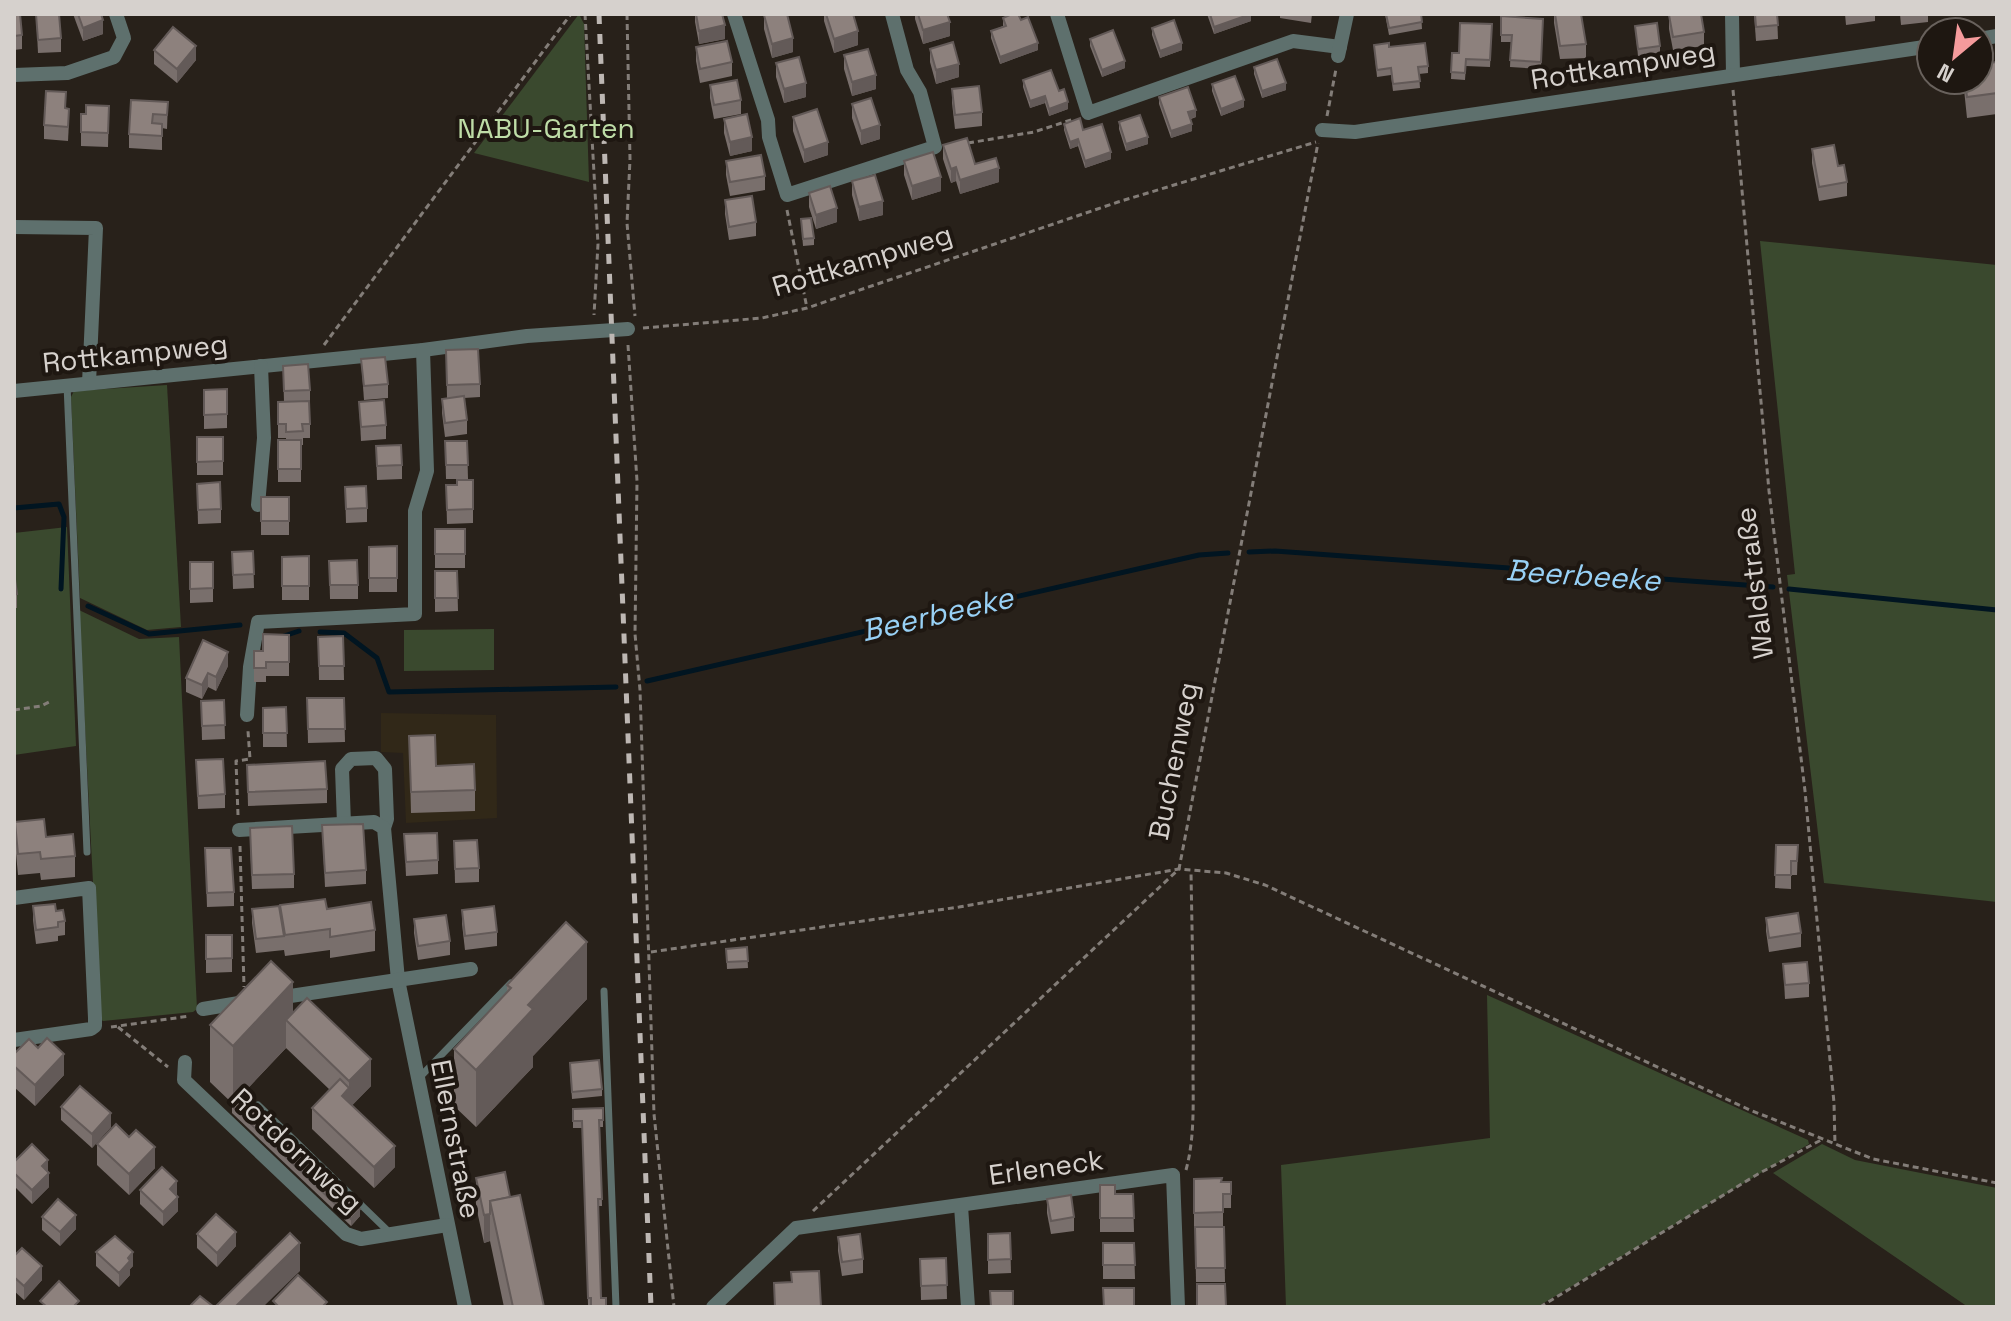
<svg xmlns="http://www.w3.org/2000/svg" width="2011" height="1321" viewBox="0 0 2011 1321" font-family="'Space Grotesk',sans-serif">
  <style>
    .education { fill: #312818 }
    .green { fill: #3a492e }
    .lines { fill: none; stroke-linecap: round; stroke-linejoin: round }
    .stream { stroke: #011521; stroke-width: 5 }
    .path { stroke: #837d78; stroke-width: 3; stroke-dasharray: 6 4; stroke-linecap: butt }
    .service { stroke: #5e706d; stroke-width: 7 }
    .minor { stroke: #5e706d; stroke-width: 14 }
    .rail { stroke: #bdb7b3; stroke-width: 5; stroke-dasharray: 10 10; stroke-linecap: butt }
    .wall { fill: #796f6c }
    .shaded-wall { fill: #635a58 }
    .building { fill: #8d817d; stroke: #635a58; stroke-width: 2 }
    .labels { text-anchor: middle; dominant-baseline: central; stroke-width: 8; stroke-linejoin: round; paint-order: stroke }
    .street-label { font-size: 28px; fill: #d6d1cd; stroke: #1e1711 }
    .park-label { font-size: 28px; fill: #bedda7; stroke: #1e1711 }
    .water-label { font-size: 30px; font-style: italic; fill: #98d1f6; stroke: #1e1711 }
  </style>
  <rect width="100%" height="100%" fill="#28211a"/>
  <polygon class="education" points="381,713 496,715 497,818 406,823 403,753 381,752"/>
  <g class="green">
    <polygon points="579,14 584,24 589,182 474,153"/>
    <polygon points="1760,241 1997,265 1997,902 1824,883 1787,575 1795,574"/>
    <polygon points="167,385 181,627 147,630 80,598 71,397 74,391"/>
    <polygon points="67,527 76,746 14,755 14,533"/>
    <polygon points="79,610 139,639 179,637 197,1009 193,1012 103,1021 100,1019"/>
    <polygon points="494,629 494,670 404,671 404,630"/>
    <polygon points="1487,995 1808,1140 1809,1144 1537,1307 1286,1307 1281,1165 1490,1138"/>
    <polygon points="1822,1144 1855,1160 1997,1188 1997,1307 1968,1307 1773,1173"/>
  </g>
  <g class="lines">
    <g class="stream">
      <polyline points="14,508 59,504 64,517 61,589"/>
      <polyline points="1249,552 1275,551 1773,587"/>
      <polyline points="1789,589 1997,610"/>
      <polyline points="88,606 149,634 240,625"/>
      <polyline points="320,632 344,633 377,658 389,692 616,687"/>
      <polyline points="284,636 299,631"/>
      <polyline points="647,681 1199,555 1228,553"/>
    </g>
    <g class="path">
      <polyline points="585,14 598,244 594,315"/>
      <polyline points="627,14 630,159 627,223 635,316"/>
      <polyline points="1733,90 1769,491 1805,791 1834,1103 1835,1145"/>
      <polyline points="1327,116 1336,69"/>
      <polyline points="968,143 1034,132 1074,119"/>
      <polyline points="787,210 807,308"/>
      <polyline points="643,328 762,318 807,308 1118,202 1316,142"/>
      <polyline points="324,345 571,14"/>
      <polyline points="628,345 637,481 635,634 640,690 654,1114 674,1307"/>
      <polyline points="14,710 41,706 49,702"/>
      <polyline points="238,815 236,761 250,759 248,731"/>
      <polyline points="240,846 244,987"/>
      <polyline points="651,952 959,907 1179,869 1226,873 1265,885 1750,1110 1873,1159 1997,1183"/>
      <polyline points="111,1027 190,1016"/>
      <polyline points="118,1027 168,1067"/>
      <polyline points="436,1095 456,1075"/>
      <path d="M 1186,1170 C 1195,1137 1193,1101 1193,1067 C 1194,1001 1192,936 1191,871"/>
      <polyline points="813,1211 1179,869 1318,143"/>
      <polyline points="1540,1307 1758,1174 1821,1140"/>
    </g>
    <g class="service">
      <polyline points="67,385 87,852"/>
      <polyline points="604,991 616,1307"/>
      <polyline points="419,1078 511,983"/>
      <polyline points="258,1105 389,1232"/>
    </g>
    <g class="minor">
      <polyline points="734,14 768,120 769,137 787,195 935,147 920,92 907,70 892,14"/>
      <polyline points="1057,14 1088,113 1293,41 1340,47"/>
      <polyline points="1732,14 1733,75"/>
      <polyline points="1979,39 1997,36"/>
      <polyline points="1338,56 1347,14"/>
      <polyline points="14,75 67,73 114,57 124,38 116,14"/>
      <polyline points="1322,130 1355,132 1931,46"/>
      <polyline points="14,227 96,228 89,383"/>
      <polyline points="14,391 423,350 527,336 628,329"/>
      <polyline points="258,505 264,438 261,366"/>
      <polyline points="247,715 250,667 258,622 415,614 415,511 427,471 423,350"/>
      <polyline points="344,824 342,769 351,759 376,758 385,769 387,819 384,828"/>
      <polyline points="239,830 374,822 384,828 398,980 465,1307"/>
      <polyline points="14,898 89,888 95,1018 95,1026 91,1029 14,1040"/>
      <polyline points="277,998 471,969"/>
      <polyline points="203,1009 245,1002"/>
      <polyline points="185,1062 184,1080 346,1234 361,1239 447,1225"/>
      <polyline points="961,1206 968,1307"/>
      <polyline points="713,1307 796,1228 1173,1175 1178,1307"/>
    </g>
    <polyline class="rail" points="599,14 651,1307"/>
  </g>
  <g class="wall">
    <polygon points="14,14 22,35 22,49 14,50"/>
    <polygon points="36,14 61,38 61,52 38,53"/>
    <polygon points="73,14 101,14 103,34 83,41"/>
    <polygon points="695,14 722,14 725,39 699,44 695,22"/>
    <polygon points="824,14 853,14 858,45 834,53 824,21"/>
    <polygon points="915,14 947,14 950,36 923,44 915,19"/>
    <polygon points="1207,14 1251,14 1251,21 1214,34"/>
    <polygon points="1280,14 1312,14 1311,23 1280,18"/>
    <polygon points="1385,14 1421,14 1422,29 1389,35"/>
    <polygon points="1554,14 1581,14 1586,44 1586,58 1560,59 1554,23"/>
    <polygon points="1754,14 1777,14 1778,39 1756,41"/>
    <polygon points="1845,14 1875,14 1875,21 1846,25"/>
    <polygon points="1900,14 1928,14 1928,22 1901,25"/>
    <polygon points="764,15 793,52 772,58 764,29"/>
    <polygon points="1669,15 1704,32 1704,46 1673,50 1669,29"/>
    <polygon points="1501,16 1543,19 1541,69 1510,67 1511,42 1501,42"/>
    <polygon points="1003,18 1021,20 1038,50 1000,64 991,38 991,31 1003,26"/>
    <polygon points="1492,24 1490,67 1466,66 1465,80 1451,79 1452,53 1459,53"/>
    <polygon points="1635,26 1660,46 1660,53 1638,56"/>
    <polygon points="1152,28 1182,50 1160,58 1152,35"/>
    <polygon points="1090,39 1125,68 1102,77 1090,46"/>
    <polygon points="1374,45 1389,47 1428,66 1428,73 1419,74 1420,88 1393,91 1391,75 1377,77"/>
    <polygon points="696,47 732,62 732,76 700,83 696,61"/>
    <polygon points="930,49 959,77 936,84 930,62"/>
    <polygon points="154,50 196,60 177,83 154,64"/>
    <polygon points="844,55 876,89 852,96 844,69"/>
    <polygon points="1997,62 1997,114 1967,118 1963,80 1979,80"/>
    <polygon points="776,63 806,97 784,103 776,77"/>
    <polygon points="1254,67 1286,90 1262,98 1254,74"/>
    <polygon points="1023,80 1068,109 1049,116 1045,103 1030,108 1023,87"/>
    <polygon points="1212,84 1244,107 1221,116 1212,91"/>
    <polygon points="710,85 741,100 741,114 714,119 710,98"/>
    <polygon points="952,89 982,112 982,126 955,129 952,103"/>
    <polygon points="1159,97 1196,117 1191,119 1192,131 1171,138 1159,104"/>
    <polygon points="168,102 167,129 162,128 162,150 129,148 129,134"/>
    <polygon points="852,104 880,139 861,145 852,118"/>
    <polygon points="109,106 108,147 81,146 81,114 86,114"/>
    <polygon points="66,108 69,122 68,141 44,139 44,125"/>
    <polygon points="793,117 828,155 804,163 793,131"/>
    <polygon points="724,119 752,151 730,156 724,133"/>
    <polygon points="1119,122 1148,144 1126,151 1119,129"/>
    <polygon points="1064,124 1111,159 1085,168 1078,146 1070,149 1064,130"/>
    <polygon points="943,145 975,164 999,182 960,194 956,181 951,183 943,159"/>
    <polygon points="1812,149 1838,166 1847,182 1847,196 1819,201 1812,163"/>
    <polygon points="726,161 765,176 765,190 730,196 726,175"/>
    <polygon points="904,161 941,191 912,200 904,175"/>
    <polygon points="852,181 883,215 859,221 852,195"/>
    <polygon points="809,193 837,222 816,229 809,207"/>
    <polygon points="725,200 756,222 756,236 729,240 725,214"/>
    <polygon points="801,219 814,238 814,245 803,246"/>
    <polygon points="446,350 480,384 480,397 464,398 467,420 467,434 445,437 442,413 442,399 447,398"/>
    <polygon points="361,359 388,384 388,398 364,400"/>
    <polygon points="283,366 310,390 310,438 303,438 303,445 301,445 301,482 278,482 278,440 286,440 286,438 278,438 278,402 284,402"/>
    <polygon points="227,389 227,428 204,429 204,390"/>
    <polygon points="359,402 386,425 386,439 361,441"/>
    <rect x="197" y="437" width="26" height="38"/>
    <polygon points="445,441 467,441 468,479 446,479"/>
    <polygon points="376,446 402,465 402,479 377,480"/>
    <polygon points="473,480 473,523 447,524 446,485 457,485"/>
    <polygon points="197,484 221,509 221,523 198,524"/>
    <polygon points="345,487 367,508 367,522 346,523"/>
    <rect x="261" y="497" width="28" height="38"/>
    <rect x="435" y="529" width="30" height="39"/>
    <polygon points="397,546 397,592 369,592 369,547"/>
    <polygon points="253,551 254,588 233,589 232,552"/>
    <polygon points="309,556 309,600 282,600 282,557"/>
    <polygon points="329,561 358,585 358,599 330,599"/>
    <polygon points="190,562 213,588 213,602 190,603"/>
    <polygon points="435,571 457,571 458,611 435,612"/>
    <polygon points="14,572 17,594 17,608 14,608"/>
    <polygon points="289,635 289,676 266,676 266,682 254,682 254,651 263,651"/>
    <polygon points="343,636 344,680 319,680 318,637"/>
    <polygon points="228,666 216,691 208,687 202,699 186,692 186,678"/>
    <polygon points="307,698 344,698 345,742 308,743"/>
    <polygon points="224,700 225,739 202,740 201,701"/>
    <polygon points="286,707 287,747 263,747 263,708"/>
    <polygon points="409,736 436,766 475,790 475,811 411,813"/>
    <polygon points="196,760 225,794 225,808 198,809"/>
    <polygon points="247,765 327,789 327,803 248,806"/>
    <polygon points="15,822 46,837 75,856 75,877 41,880 40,873 18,875 15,842"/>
    <polygon points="322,825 366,870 366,884 325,887"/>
    <polygon points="404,834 438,860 438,874 406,876"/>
    <polygon points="454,841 479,868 479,882 455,883"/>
    <polygon points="250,842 294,874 294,888 252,889"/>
    <polygon points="1776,845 1798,845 1797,875 1791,875 1791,889 1775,888"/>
    <polygon points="205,848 234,892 234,906 207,907"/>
    <polygon points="33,906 65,921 65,935 58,936 58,941 36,944 33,920"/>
    <polygon points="252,909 327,909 375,930 375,951 330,958 330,950 285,956 284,950 256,953 252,923"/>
    <polygon points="462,910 497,932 497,946 465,950 462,924"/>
    <polygon points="1766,918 1801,933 1801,947 1769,952 1766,931"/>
    <polygon points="414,919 450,941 450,955 418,960 414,933"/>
    <polygon points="206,935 232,935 232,972 206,973"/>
    <polygon points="747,947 748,968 727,969 726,949"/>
    <polygon points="1783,964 1809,983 1809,997 1785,999"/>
    <polygon points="507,985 587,999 533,1056 533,1067 476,1127 454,1106 454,1049 507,992"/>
    <polygon points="293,1013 371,1086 352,1105 395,1167 374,1188 312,1129 312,1108 330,1090 286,1048 233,1104 210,1082 210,1025"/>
    <polygon points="38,1048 64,1075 35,1106 14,1087 14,1054"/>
    <polygon points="570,1070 602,1089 602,1096 572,1099"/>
    <polygon points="232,1106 360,1216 351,1226 232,1113"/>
    <polygon points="61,1107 111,1127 92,1148 61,1120"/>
    <polygon points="603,1108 603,1127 600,1127 602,1206 599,1206 591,1305 588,1305 582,1128 573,1128 573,1109"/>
    <polygon points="97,1144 155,1168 129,1195 97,1165"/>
    <polygon points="14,1162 48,1172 49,1187 32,1204 14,1186"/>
    <polygon points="476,1178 510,1197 544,1307 504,1307 490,1241 484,1243 476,1206"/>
    <polygon points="1194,1179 1231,1182 1231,1208 1223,1208 1223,1226 1194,1227"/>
    <polygon points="1100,1185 1115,1194 1133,1194 1134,1232 1100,1232"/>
    <polygon points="140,1190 177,1195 178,1211 163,1226 140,1204"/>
    <polygon points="1047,1199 1074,1217 1074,1231 1051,1234 1047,1213"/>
    <polygon points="42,1217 76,1229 60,1246 42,1230"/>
    <polygon points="1195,1227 1224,1227 1225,1282 1196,1282"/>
    <polygon points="1010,1233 1011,1273 988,1274 988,1234"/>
    <polygon points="197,1234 236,1246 217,1267 197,1248"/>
    <polygon points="838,1237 863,1259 863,1273 842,1276 838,1251"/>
    <polygon points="1103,1243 1134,1243 1135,1279 1103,1279"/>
    <polygon points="96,1252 133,1266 130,1269 130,1275 119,1287 96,1266"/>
    <polygon points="14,1256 42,1280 24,1300 14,1291"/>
    <polygon points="946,1258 947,1299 921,1300 920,1259"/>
  </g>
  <g class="shaded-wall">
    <polygon points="1251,14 1251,21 1214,34 1214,27"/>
    <polygon points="103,20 103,34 83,41 83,28"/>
    <polygon points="950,22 950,36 923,44 923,30"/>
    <polygon points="725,25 725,39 699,44 699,31"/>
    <polygon points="858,31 858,45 834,53 834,39"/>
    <polygon points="793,38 793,52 772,58 772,44"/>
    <polygon points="1038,43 1038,50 1000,64 1000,57"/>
    <polygon points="1182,43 1182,50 1160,58 1160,51"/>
    <polygon points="196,46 196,60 177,83 177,69"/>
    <polygon points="1125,61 1125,68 1102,77 1102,70"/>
    <polygon points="959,64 959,77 936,84 936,70"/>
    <polygon points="876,75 876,89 852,96 852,82"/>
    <polygon points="806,83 806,97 784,103 784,89"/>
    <polygon points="1286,83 1286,90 1262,98 1262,91"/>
    <polygon points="1045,96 1045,103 1030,108 1030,101"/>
    <polygon points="1244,100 1244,107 1221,116 1221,109"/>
    <polygon points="1068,102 1068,109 1049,116 1049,109"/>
    <polygon points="1196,110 1196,117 1188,119 1188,112"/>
    <polygon points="1192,124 1192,131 1171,138 1171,131"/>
    <polygon points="880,125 880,139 861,145 861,131"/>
    <polygon points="752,137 752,151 730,156 730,142"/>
    <polygon points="1148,137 1148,144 1126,151 1126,144"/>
    <polygon points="1078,139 1078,146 1070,149 1070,142"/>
    <polygon points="828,142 828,155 804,163 804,150"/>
    <polygon points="1111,152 1111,159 1085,168 1085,161"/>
    <polygon points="956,167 956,181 951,183 951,169"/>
    <polygon points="999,168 999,182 960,194 960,180"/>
    <polygon points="941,177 941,191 912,200 912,186"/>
    <polygon points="883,201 883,215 859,221 859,207"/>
    <polygon points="837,208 837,222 816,229 816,215"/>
    <polygon points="228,652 228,666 216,691 216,677"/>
    <polygon points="208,673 208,687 202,699 202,685"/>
    <polygon points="587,942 587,999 533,1056 533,1067 476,1127 476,1070 528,1005"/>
    <polygon points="293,982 293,1028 286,1020 286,1048 233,1104 233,1046"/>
    <polygon points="64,1054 64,1075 35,1106 35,1085"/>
    <polygon points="371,1059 371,1086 342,1116 342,1096 349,1088 349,1081"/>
    <polygon points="111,1113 111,1127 92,1148 92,1134"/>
    <polygon points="395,1146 395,1167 374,1188 374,1167"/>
    <polygon points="155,1147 155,1168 129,1195 129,1174"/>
    <polygon points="48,1160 48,1174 42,1166"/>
    <polygon points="49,1173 49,1187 32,1204 32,1190"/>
    <polygon points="177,1181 177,1195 170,1203 170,1189"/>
    <polygon points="178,1197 178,1211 163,1226 163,1212"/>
    <polygon points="360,1209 360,1216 351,1226 351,1219"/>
    <polygon points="490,1214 490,1241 484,1243 484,1215"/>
    <polygon points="76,1215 76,1229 60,1246 60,1232"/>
    <polygon points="236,1232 236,1246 217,1267 217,1253"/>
    <polygon points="300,1243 300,1271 263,1307 235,1307"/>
    <polygon points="133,1252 133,1266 130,1269 130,1275 119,1287 119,1273 128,1258"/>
    <polygon points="42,1266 42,1280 24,1300 24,1286"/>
  </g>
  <g class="building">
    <polygon points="14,14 20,14 22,35 14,36"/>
    <polygon points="36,14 59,14 61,38 38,40"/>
    <polygon points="78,14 101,14 103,20 83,28"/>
    <polygon points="696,14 722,14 725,25 699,31"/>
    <polygon points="767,14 787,14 793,38 772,44 764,15"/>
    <polygon points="826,14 853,14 858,31 834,39"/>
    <polygon points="918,14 947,14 950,22 923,30"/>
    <polygon points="1012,14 1018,14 1021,20 1028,17 1038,43 1000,57 991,31 1006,26 1003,18"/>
    <polygon points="1210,14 1251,14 1214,27"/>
    <polygon points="1386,14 1421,14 1422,22 1389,28"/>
    <polygon points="1555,14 1581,14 1586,44 1560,46"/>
    <polygon points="1677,14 1701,14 1704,32 1673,37 1669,15"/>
    <polygon points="1755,14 1777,14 1778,25 1756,27"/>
    <polygon points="1501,16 1543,19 1541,62 1510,60 1512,35 1501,35"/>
    <polygon points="1174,20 1182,43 1160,51 1152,28"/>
    <polygon points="1460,23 1492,24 1490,60 1466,59 1465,73 1451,72 1452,53 1459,53"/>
    <polygon points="1657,23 1660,46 1638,49 1635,26"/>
    <polygon points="173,27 196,46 177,69 154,50"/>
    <polygon points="1113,30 1125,61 1102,70 1090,39"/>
    <polygon points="727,41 732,62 700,69 696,47"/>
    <polygon points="953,42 959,64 936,70 930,49"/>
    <polygon points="1389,43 1389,47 1425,43 1428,66 1418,67 1420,81 1393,84 1391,68 1377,70 1374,45"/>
    <polygon points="868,49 876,75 852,82 844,55"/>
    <polygon points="799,57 806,83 784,89 776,63"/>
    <polygon points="1277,59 1286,83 1262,91 1254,67"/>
    <polygon points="1997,62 1997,93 1967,97 1965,80 1979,80 1979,64"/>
    <polygon points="1051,70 1059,91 1064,89 1068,102 1049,109 1045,96 1030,101 1023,80"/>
    <polygon points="1235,76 1244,100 1221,109 1212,84"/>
    <polygon points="737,80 741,100 714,105 710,85"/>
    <polygon points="979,86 982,112 955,115 952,89"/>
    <polygon points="1188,87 1196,110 1188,112 1192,124 1171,131 1159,97"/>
    <polygon points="46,91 66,92 65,108 69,109 68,127 44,125"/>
    <polygon points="871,98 880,125 861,131 852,104"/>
    <polygon points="131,100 168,102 167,115 153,114 152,123 162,124 162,136 129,134"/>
    <polygon points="86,105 109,106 108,133 81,132 81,114 86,114"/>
    <polygon points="817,109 828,142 804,150 793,117"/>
    <polygon points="747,114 752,137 730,142 724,119"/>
    <polygon points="1140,115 1148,137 1126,144 1119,122"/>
    <polygon points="1080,118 1083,130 1102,124 1111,152 1085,161 1078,139 1070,142 1064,124"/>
    <polygon points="967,138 975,164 996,158 999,168 960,180 956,167 951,169 943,145"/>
    <polygon points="1834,145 1838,166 1844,165 1847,182 1819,187 1812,149"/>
    <polygon points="933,152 941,177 912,186 904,161"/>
    <polygon points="761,155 765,176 730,182 726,161"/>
    <polygon points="875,175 883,201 859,207 852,181"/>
    <polygon points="830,186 837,208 816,215 809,193"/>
    <polygon points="752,196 756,222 729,227 725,200"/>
    <polygon points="811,218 814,238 803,239 801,219"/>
    <polygon points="478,349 480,384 447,385 446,350"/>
    <polygon points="385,357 388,384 364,386 361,359"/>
    <polygon points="308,364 310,390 284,391 283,366"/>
    <polygon points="227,389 227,414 204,415 204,390"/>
    <polygon points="464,396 467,420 445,423 442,399"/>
    <polygon points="384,400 386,425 361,427 359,402"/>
    <polygon points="309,401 310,424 302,424 303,431 286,432 286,424 278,424 278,402"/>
    <polygon points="197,437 223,437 223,461 197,462"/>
    <rect x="278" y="440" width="23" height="29"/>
    <polygon points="445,441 467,441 468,465 446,465"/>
    <polygon points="401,445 402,465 377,466 376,446"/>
    <polygon points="457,480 473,480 473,509 447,510 446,485 457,485"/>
    <polygon points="220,482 221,509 198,510 197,484"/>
    <polygon points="366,486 367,508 346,509 345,487"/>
    <rect x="261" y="497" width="28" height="24"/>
    <rect x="435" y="529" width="30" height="25"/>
    <polygon points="397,546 397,578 369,578 369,547"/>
    <polygon points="253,551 254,574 233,575 232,552"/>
    <polygon points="309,556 309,586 282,586 282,557"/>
    <polygon points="357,560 358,585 330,585 329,561"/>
    <polygon points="190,562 213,562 213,588 190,589"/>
    <polygon points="435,571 457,571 458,598 435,598"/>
    <polygon points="14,572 17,594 14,595"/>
    <polygon points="263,634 289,635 289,662 266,662 266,668 254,668 254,651 263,651"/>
    <polygon points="343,636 344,666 319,666 318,637"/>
    <polygon points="203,640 228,652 216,677 208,673 202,685 186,678"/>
    <polygon points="307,698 344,698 345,729 308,729"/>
    <polygon points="224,700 225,725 202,726 201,701"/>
    <polygon points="286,707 287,733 263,733 263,708"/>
    <polygon points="435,735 436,766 474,764 475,790 411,792 409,736"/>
    <polygon points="223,759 225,794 198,796 196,760"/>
    <polygon points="325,761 327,789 248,792 247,765"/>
    <polygon points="44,819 46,837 73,834 75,856 41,859 40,852 18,854 15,822"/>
    <polygon points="363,824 366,870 325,873 322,825"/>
    <polygon points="292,826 294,874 252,875 250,828"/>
    <polygon points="437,833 438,860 406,862 404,834"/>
    <polygon points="477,840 479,868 455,869 454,841"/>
    <polygon points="1776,845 1798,845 1797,861 1791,861 1791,875 1775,875"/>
    <polygon points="205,848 231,848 234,892 207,893"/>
    <polygon points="325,899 327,909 371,902 375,930 330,937 330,929 285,935 280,905"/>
    <polygon points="55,904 56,911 63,910 65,921 58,922 58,927 36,930 33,906"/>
    <polygon points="279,906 284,936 256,939 252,909"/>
    <polygon points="494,906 497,932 465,936 462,910"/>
    <polygon points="1798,913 1801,933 1769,938 1766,918"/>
    <polygon points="446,915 450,941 418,946 414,919"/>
    <polygon points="566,922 587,942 528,1005 533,1009 476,1070 454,1049 511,988 507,985"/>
    <polygon points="206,935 232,935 232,958 206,959"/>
    <polygon points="747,947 748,961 727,962 726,949"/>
    <polygon points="271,961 293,982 233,1046 210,1025"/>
    <polygon points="1807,962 1809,983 1785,985 1783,964"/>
    <polygon points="307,998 371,1059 349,1081 286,1020"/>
    <polygon points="47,1038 64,1054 35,1085 14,1066 14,1054 29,1039 38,1048"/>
    <polygon points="599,1060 602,1089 572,1092 570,1063"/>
    <polygon points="340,1079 349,1088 342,1096 395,1146 374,1167 312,1108"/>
    <polygon points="80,1086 111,1113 92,1134 61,1107"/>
    <polygon points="241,1097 360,1209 351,1219 232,1106"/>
    <polygon points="603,1108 603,1120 599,1120 602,1199 598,1199 601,1298 606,1298 606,1307 591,1307 591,1298 588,1298 582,1121 573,1121 573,1109"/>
    <polygon points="116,1124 129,1137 136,1130 155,1147 129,1174 97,1144"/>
    <polygon points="32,1144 48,1160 42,1166 49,1173 32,1190 14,1173 14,1162"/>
    <polygon points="162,1167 177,1181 170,1189 178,1197 163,1212 140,1190"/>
    <polygon points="505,1172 510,1197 490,1201 490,1214 484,1215 476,1178"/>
    <polygon points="1222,1178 1221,1182 1231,1182 1231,1194 1223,1194 1223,1212 1194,1213 1194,1179"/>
    <polygon points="1100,1185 1115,1185 1115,1194 1133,1194 1134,1218 1100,1218"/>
    <polygon points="520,1195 544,1307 513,1307 490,1201"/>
    <polygon points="1071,1195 1074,1217 1051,1221 1047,1199"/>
    <polygon points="58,1199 76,1215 60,1232 42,1217"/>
    <polygon points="216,1214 236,1232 217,1253 197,1234"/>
    <polygon points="1195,1227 1224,1227 1225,1268 1196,1268"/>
    <polygon points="290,1233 300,1243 235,1307 215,1307"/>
    <polygon points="1010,1233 1011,1259 988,1260 988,1234"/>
    <polygon points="860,1234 863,1259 842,1262 838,1237"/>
    <polygon points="115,1236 133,1252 128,1258 130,1261 119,1273 96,1252"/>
    <polygon points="1103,1243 1134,1243 1135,1265 1103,1265"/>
    <polygon points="22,1248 42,1266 24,1286 14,1277 14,1256"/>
    <polygon points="946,1258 947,1285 921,1286 920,1259"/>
    <polygon points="819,1271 821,1307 775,1307 774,1283 792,1282 791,1272"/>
    <polygon points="298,1275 327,1302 322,1307 279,1307 273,1301"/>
    <polygon points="59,1281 79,1301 73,1307 47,1307 40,1301"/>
    <polygon points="1197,1284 1225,1284 1226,1307 1197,1307"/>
    <polygon points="1103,1288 1134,1288 1134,1307 1104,1307"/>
    <polygon points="990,1291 1013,1291 1013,1307 991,1307"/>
    <polygon points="200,1296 214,1307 189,1307"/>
  </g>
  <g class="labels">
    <g class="street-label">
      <text transform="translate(1623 65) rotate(-9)">Rottkampweg</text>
      <text transform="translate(862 260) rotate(-17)">Rottkampweg</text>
      <text transform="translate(135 353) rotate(-6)">Rottkampweg</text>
      <text transform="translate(1754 583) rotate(-97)">Waldstraße</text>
      <text transform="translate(1173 761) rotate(-79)">Buchenweg</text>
      <text transform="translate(456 1139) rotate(79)">Ellernstraße</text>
      <text transform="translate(297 1150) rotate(43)">Rotdornweg</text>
      <text transform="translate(1046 1167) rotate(-8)">Erleneck</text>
    </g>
    <g class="park-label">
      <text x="546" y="128">NABU-Garten</text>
    </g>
    <g class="water-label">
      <text transform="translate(1583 575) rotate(4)">Beerbeeke</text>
      <text transform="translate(937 614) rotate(-13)">Beerbeeke</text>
    </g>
  </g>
  <rect width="2011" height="1321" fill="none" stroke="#d6d1cd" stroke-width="32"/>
  <g transform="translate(1955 56) rotate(209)"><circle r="38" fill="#1e1711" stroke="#68615c" stroke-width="2"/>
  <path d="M0-6L14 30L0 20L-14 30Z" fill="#f59b9c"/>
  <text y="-12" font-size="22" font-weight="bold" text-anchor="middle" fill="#d6d1cd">N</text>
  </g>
</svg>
